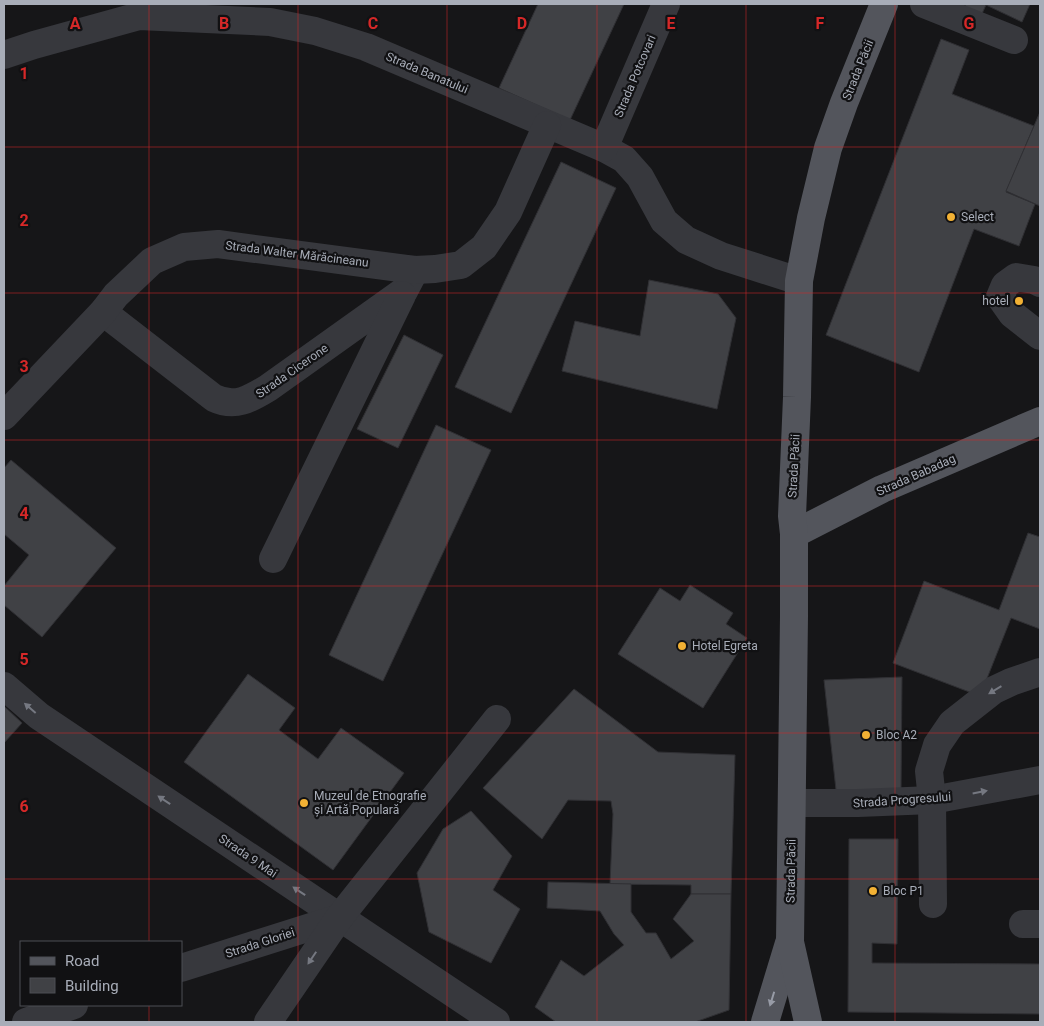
<svg xmlns="http://www.w3.org/2000/svg" width="1044" height="1026" viewBox="0 0 1044 1026" font-family="Roboto,sans-serif">
  <style>
    .building { fill: #404145; stroke: #303034 }
    .lines { fill: none; stroke-linecap: round; stroke-linejoin: round }
    .minor { stroke: #37383d; stroke-width: 28 }
    .major { stroke: #53555c; stroke-width: 28 }
    .oneway { fill: #757881 }
    .oneway2 { fill: #979ba6 }
    .grid { fill: none; stroke: #d62828; stroke-width: 1; stroke-opacity: 0.55 }
    .poi-dot { fill: #f2b134; stroke: #111113; stroke-width: 2 }
    .labels { text-anchor: middle; dominant-baseline: central; stroke-width: 4.5; stroke-linejoin: round; paint-order: stroke }
    .street-label { font-size: 12px; fill: #a8adb8; stroke: #111113 }
    .poi-label { font-size: 12px; fill: #a8adb8; stroke: #111113; text-anchor: start }
    .grid-label { font-size: 16px; text-anchor: middle; font-weight: bold; fill: #d62828; stroke: #111113; stroke-width: 4.5; stroke-linejoin: round; paint-order: stroke }
  </style>
  <rect width="100%" height="100%" fill="#161618"/>
  <g class="building">
    <polygon points="538,4 624,4 570,120 499,88"/>
    <polygon points="966,4 1030,4 1022,22 986,5 979,20 962,12"/>
    <polygon points="941,39 969,50 952,94 1034,126 1006,192 1035,204 1019,246 974,229 919,372 826,335"/>
    <polygon points="1040,112 1040,206 1006,191"/>
    <polygon points="561,162 616,188 511,413 455,387"/>
    <polygon points="649,280 718,294 736,318 717,409 562,371 575,321 640,336"/>
    <polygon points="404,335 443,355 398,448 357,429"/>
    <polygon points="436,425 491,450 383,681 329,655"/>
    <polygon points="11,460 116,548 42,637 4,605 4,586 29,555 4,534 4,468"/>
    <polygon points="1028,533 1040,537 1040,629 1011,618 980,696 893,663 924,581 999,610"/>
    <polygon points="690,585 733,613 726,624 747,638 703,708 618,654 660,588 680,601"/>
    <polygon points="248,674 295,708 279,730 318,759 341,728 404,773 333,870 184,762"/>
    <polygon points="902,677 901,791 836,790 824,680"/>
    <polygon points="574,689 658,752 735,755 731,894 691,894 691,885 610,884 613,814 611,801 568,800 542,839 483,788"/>
    <polygon points="4,706 22,723 4,743"/>
    <polygon points="471,811 512,856 493,890 520,909 491,963 429,932 417,873 443,829"/>
    <polygon points="849,839 898,839 897,944 872,943 872,963 1040,964 1040,1014 848,1012"/>
    <polygon points="548,882 631,884 631,912 646,933 656,933 671,959 694,941 673,919 691,894 731,894 729,1010 695,1022 556,1022 535,1007 561,960 584,976 624,945 614,934 600,911 547,908"/>
  </g>
  <g class="lines">
    <g class="minor">
      <polyline points="924,4 1014,40"/>
      <polyline points="4,55 34,45 139,16 270,22 315,31 366,47 604,148 624,159 640,177 664,221 686,240 721,256 799,281"/>
      <polyline points="604,148 666,4"/>
      <polyline points="1040,283 1034,280 1016,277 1005,285 1000,297 1012,314 1040,336"/>
      <path d="M 103,312 L 214,398 C 235,408 250,399 268,388 L 404,291 L 415,270"/>
      <polyline points="4,416 103,312 116,295 152,261 184,247 218,244 415,270 435,269 461,265 484,247 508,212 547,125"/>
      <polyline points="273,559 402,295"/>
      <polyline points="4,686 39,716 496,1022"/>
      <polyline points="792,803 858,803 932,800 1040,780"/>
      <polyline points="933,904 932,800 929,771 937,745 952,723 994,690 1011,682 1040,672"/>
      <polyline points="1023,924 1040,924"/>
      <polyline points="181,968 339,918"/>
      <polyline points="26,1022 74,1005"/>
      <polyline points="268,1022 339,918 497,719"/>
    </g>
    <g class="major">
      <polyline points="794,534 882,489 1040,421"/>
      <polyline points="765,1022 789,943"/>
      <polyline points="808,1022 790,942 794,616 794,534 792,516 797,397 799,281 811,218 828,148 844,103 884,4"/>
    </g>
  </g>
  <defs><path id="oneway-solid" d="M-6-.8H1V-3.2L6.5 0L1 3.2V.8H-6Z" transform="scale(1.25)"/></defs>
  <g class="oneway">
    <use href="#oneway-solid" transform="translate(995 690) rotate(149)"/>
    <use href="#oneway-solid" transform="translate(30 708) rotate(-139)"/>
    <use href="#oneway-solid" transform="translate(980 792) rotate(-11)"/>
    <use href="#oneway-solid" transform="translate(164 800) rotate(-146)"/>
    <use href="#oneway-solid" transform="translate(299 891) rotate(-146)"/>
    <use href="#oneway-solid" transform="translate(312 958) rotate(124)"/>
  </g>
  <use class="oneway2" href="#oneway-solid" transform="translate(772 999) rotate(107)"/>
  <path class="grid" d="M 149,4 L 149,942M 298,4 L 298,1022M 447,4 L 447,1022M 597,4 L 597,1022M 746,4 L 746,1022M 895,4 L 895,1022M 4,147 L 1040,147M 4,293 L 1040,293M 4,440 L 1040,440M 4,586 L 1040,586M 4,733 L 1040,733M 4,879 L 1040,879M 149,1005 L 149,1022"/>
  <g class="poi-dot">
    <circle cx="951" cy="217" r="5"/>
    <circle cx="1019" cy="301" r="5"/>
    <circle cx="682" cy="646" r="5"/>
    <circle cx="866" cy="735" r="5"/>
    <circle cx="304" cy="803" r="5"/>
    <circle cx="873" cy="891" r="5"/>
  </g>
  <g class="labels">
    <g class="street-label">
      <text transform="translate(858 70) rotate(-68)">Strada Păcii</text>
      <text transform="translate(427 73) rotate(23)">Strada Banatului</text>
      <text transform="translate(635 76) rotate(-67)">Strada Potcovari</text>
      <text transform="translate(297 254) rotate(7)">Strada Walter Mărăcineanu</text>
      <text transform="translate(292 371) rotate(-35)">Strada Cicerone</text>
      <text transform="translate(794 466) rotate(-87)">Strada Păcii</text>
      <text transform="translate(916 475) rotate(-24)">Strada Babadag</text>
      <text transform="translate(902 800) rotate(-4)">Strada Progresului</text>
      <text transform="translate(248 856) rotate(34)">Strada 9 Mai</text>
      <text transform="translate(791 871) rotate(-89)">Strada Păcii</text>
      <text transform="translate(260 943) rotate(-18)">Strada Gloriei</text>
    </g>
    <g class="poi-label">
      <text x="961" y="217">Select</text>
      <text x="1009" y="301" text-anchor="end">hotel</text>
      <text x="692" y="646">Hotel Egreta</text>
      <text x="876" y="735">Bloc A2</text>
      <text x="314" y="796">Muzeul de Etnografie<tspan x="314" dy="14">și Artă Populară</tspan></text>
      <text x="883" y="891">Bloc P1</text>
    </g>
  </g>
  <g class="grid-label">
    <text x="75" y="29">A</text>
    <text x="224" y="29">B</text>
    <text x="373" y="29">C</text>
    <text x="522" y="29">D</text>
    <text x="671" y="29">E</text>
    <text x="820" y="29">F</text>
    <text x="969" y="29">G</text>
    <text x="24" y="79">1</text>
    <text x="24" y="226">2</text>
    <text x="24" y="372">3</text>
    <text x="24" y="519">4</text>
    <text x="24" y="665">5</text>
    <text x="24" y="812">6</text>
  </g>
  <rect width="1044" height="1026" fill="none" stroke="#a8adb8" stroke-width="10"/>
  <rect x="20" y="941" width="162" height="65" fill="#111113" stroke="#4d4f55"/>
  <rect x="30" y="957" width="25" height="8" fill="#53555c" stroke="#4d4f55"/>
  <text x="65" y="966" font-size="15" fill="#a8adb8">Road</text>
  <rect x="30" y="978" width="25" height="15" fill="#404145" stroke="#4d4f55"/>
  <text x="65" y="991" font-size="15" fill="#a8adb8">Building</text>
</svg>
